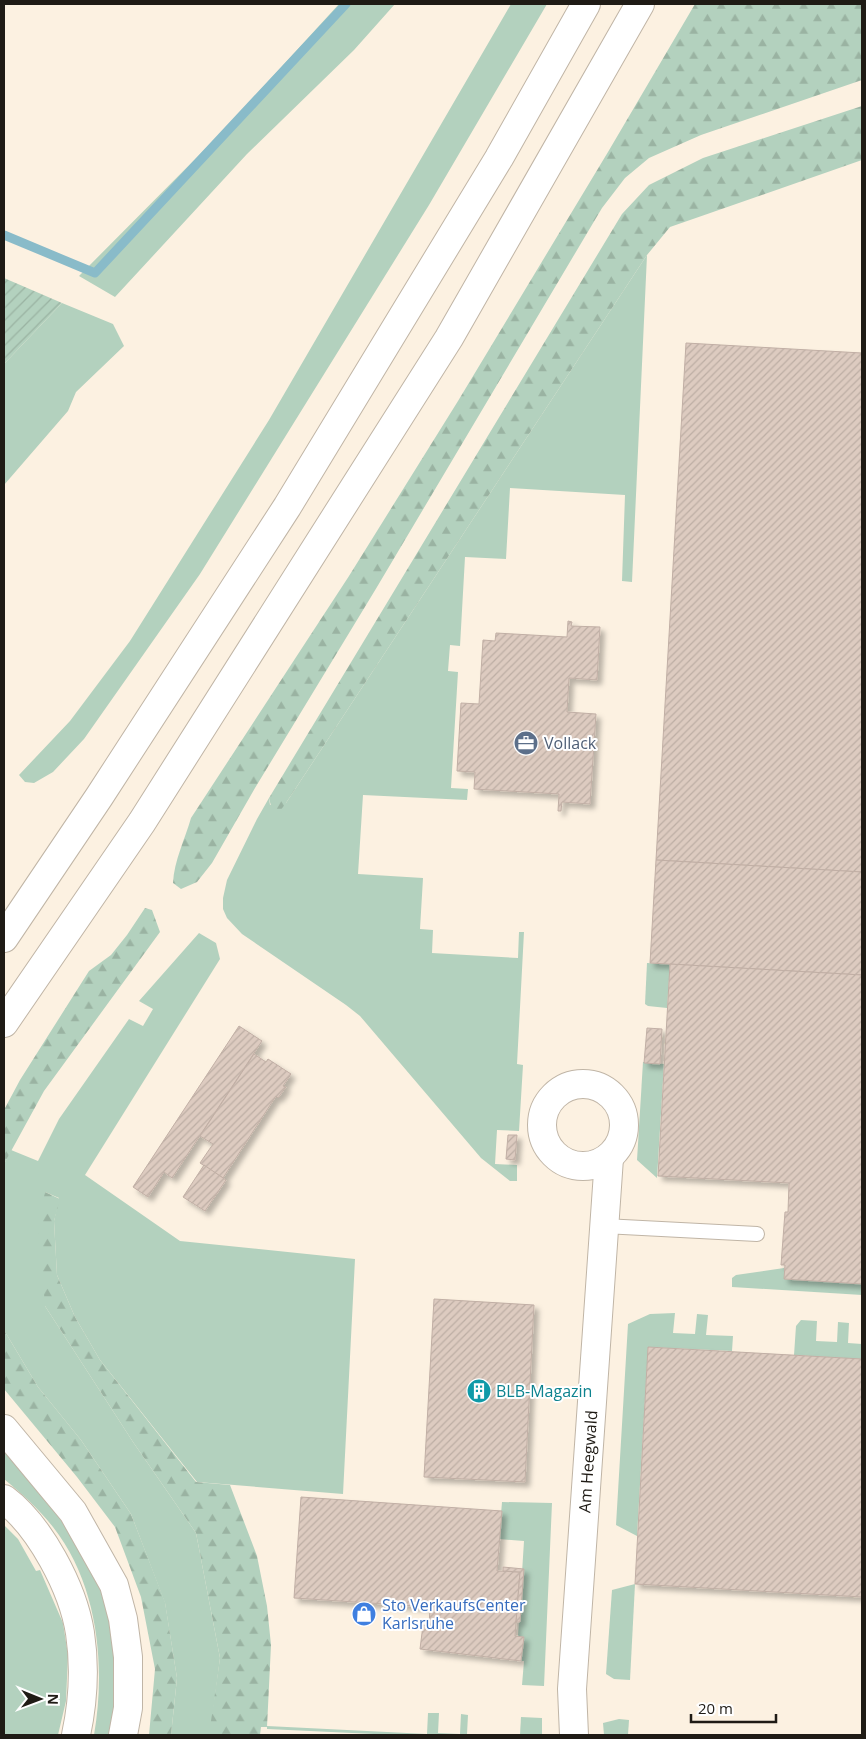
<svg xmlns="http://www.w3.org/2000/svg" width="866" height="1739" viewBox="0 0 866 1739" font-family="'Open Sans',sans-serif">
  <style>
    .grass { fill: #b3d1be }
    .forest { fill: url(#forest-firs) }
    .garden { fill: url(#garden-furrows) }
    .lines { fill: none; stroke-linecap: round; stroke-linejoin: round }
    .stream { stroke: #89bbc9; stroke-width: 9 }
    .building { fill: url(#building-hatch); stroke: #c1afa5; filter: url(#shadow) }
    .lane-casing { stroke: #c0b5a6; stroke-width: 16 }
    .street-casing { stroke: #c0b5a6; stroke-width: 30 }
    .highway-casing { stroke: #c0b5a6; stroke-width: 30 }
    .lane { stroke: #fff; stroke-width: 14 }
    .street { stroke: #fff; stroke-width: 28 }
    .highway { stroke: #fff; stroke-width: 28 }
    .labels { text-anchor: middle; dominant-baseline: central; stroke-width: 4; stroke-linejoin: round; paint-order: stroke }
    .service-label { font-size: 16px; fill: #4e5e75; stroke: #fff; text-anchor: start }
    .culture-label { font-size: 16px; fill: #0d838f; stroke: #fff; text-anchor: start }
    .street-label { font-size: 16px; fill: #1f1b15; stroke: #fff }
    .shop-label { font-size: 16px; fill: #366cbe; stroke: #fff; text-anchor: start }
  </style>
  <defs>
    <pattern id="forest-firs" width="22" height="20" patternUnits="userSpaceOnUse" patternTransform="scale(1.25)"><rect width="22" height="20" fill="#b3d1be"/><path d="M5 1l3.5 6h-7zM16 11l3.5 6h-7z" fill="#9ab3a2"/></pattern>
    <pattern id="garden-furrows" width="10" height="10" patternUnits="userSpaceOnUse" patternTransform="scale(1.25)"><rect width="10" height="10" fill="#b3d1be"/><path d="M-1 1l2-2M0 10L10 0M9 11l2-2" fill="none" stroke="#9ab3a2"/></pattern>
    <pattern id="building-hatch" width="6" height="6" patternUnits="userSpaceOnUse" patternTransform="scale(1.25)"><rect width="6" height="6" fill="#ddcbc0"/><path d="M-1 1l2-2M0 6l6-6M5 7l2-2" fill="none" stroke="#bdaea4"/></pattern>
    <filter id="shadow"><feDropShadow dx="4.5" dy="4.5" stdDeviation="2.5" flood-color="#0004"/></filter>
  </defs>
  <rect width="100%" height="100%" fill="#fcf1e1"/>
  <g class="grass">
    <polygon points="339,4 395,4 354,50 247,154 115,297 79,276 222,132"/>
    <polygon points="511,4 547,4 429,205 200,574 84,739 53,772 34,783 25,782 19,775 70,721 130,641 269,420"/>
    <polygon points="647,255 632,582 622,581 625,495 510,488 506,559 465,557 460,646 450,645 448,671 458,672 451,788 468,789 467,800 363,795 358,874 423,878 420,929 433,930 432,953 518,958 519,932 524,932 517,1064 523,1065 519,1131 497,1130 495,1164 517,1165 517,1181 510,1181 481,1158 360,1016 346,1005 242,934 227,918 223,909 223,898 227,880 257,819 269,798 270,805 286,803"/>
    <polygon points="62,303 113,324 124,346 76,392 68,411 4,485 4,364"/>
    <polygon points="199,933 216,943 220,959 85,1175 180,1241 355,1259 343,1494 197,1482 100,1360 75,1317 57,1275 54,1221 59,1198 45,1192 45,1306 133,1442 196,1533 220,1658 210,1735 171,1735 177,1678 165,1603 131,1514 81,1440 38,1387 4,1330 4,1164 11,1150 38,1161 59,1119 129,1019 143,1026 153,1009 139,1001"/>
    <polygon points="647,963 670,964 667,1008 648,1006 645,1004"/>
    <polygon points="643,1062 664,1064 657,1178 637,1160"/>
    <polygon points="784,1268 784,1279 862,1284 862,1295 732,1287 732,1278 736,1275"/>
    <polygon points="675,1313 673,1333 695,1334 697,1314 708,1315 706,1335 733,1336 732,1351 648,1347 637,1536 616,1525 628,1324 650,1314"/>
    <polygon points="801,1320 817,1321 816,1341 837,1342 838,1322 849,1323 848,1343 862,1344 862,1359 794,1355 796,1326"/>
    <path d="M 4,1446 L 78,1540 L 99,1579 L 112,1624 L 118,1674 L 111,1735 L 94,1735 C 106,1666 98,1584 53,1527 C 39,1509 21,1493 4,1479 Z"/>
    <polygon points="502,1502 552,1503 544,1686 522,1685 524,1661 521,1661 524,1637 518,1636 524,1541 499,1539"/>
    <polygon points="4,1525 18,1539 36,1571 40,1570 63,1623 68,1655 66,1701 58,1735 4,1735"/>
    <polygon points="635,1584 630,1680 614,1679 606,1674 612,1590"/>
    <polygon points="428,1713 439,1713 438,1733 460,1734 461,1714 468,1715 467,1734 481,1735 395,1735 267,1729 267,1726 427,1734"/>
    <polygon points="521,1717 542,1718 542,1735 520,1735"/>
    <polygon points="619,1719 629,1720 628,1735 604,1735 603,1723"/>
  </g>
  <g class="forest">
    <path d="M 695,4 L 862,4 L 862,80 L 701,135 L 649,158 L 625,178 L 602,208 L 377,587 L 255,788 L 212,863 L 197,882 L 181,889 L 173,883 C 174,861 185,839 191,818 L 349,576 L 458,401 L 608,152 Z"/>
    <polygon points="862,106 862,160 670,227 647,255 286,803 280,811 272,810 269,798 622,214 649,185 703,158"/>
    <polygon points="145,908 152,910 160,932 44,1091 4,1164 4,1110 20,1080 89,971 111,955 127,935"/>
    <polygon points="45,1192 60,1199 54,1221 57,1275 75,1317 100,1360 196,1482 230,1485 257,1556 267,1606 271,1645 267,1727 261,1727 260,1735 209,1735 220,1658 196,1533 133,1442 45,1306 38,1224"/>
    <polygon points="4,1330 38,1387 81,1440 131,1514 165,1602 177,1678 171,1735 149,1735 155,1669 141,1597 115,1527 77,1477 4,1389"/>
  </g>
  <polygon class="garden" points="4,278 62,303 4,364"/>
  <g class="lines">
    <polyline class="stream" points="4,235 95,273 346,4"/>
  </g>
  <g class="building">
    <polygon points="686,343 862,353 862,872 656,860"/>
    <polygon points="568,621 572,622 571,626 600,627 597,680 569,678 567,712 596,714 590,804 562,802 561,811 558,811 559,794 474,789 475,772 457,771 461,703 479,704 483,640 495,641 496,633 567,637"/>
    <polygon points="656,860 862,872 862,975 650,963"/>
    <polygon points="670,964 862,975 862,1284 784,1279 785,1265 781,1265 785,1212 788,1212 789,1183 658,1176"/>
    <polygon points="239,1026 262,1041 172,1178 164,1172 148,1197 133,1187"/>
    <polygon points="647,1028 662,1029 660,1064 644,1063"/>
    <polygon points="254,1054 266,1062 268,1059 291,1074 283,1086 286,1087 278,1098 276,1096 223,1178 200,1163 213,1144 200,1136"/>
    <polygon points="508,1135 517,1135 515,1160 506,1159"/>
    <polygon points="204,1165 226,1180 205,1211 183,1197"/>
    <polygon points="434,1299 534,1305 525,1482 424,1477"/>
    <polygon points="648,1347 862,1359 862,1597 635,1584"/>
    <polygon points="301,1497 502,1511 497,1571 520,1572 515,1636 524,1637 521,1661 420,1649 423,1625 429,1626 430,1607 294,1598"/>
    <polygon points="503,1567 524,1569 520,1622 516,1622 520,1572 503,1571"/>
  </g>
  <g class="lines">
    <defs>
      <polyline id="lane" points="604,1226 757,1234"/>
      <g id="street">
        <circle cx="583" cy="1125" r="41"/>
        <path id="s1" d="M 574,1735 L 572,1689 L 609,1158"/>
      </g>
      <g id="highway">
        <polyline points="4,938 99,797 287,507 499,158 586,4"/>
        <polyline points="4,1023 142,822 449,338 640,4"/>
        <polyline points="4,1429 73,1512 114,1585 123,1619 128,1657 128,1708 123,1735"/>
        <path d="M 4,1499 C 40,1526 73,1588 80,1633 C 85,1666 83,1702 76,1735"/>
      </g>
    </defs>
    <use href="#lane" class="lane-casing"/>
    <use href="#street" class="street-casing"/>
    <use href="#highway" class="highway-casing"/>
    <use href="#lane" class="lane"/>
    <use href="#street" class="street"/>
    <use href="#highway" class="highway"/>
  </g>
  <defs>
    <symbol id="office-disc" viewBox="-11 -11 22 22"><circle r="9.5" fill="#5c6f8a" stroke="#fff"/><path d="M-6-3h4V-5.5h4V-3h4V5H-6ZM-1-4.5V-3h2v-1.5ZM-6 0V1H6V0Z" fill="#fff"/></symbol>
    <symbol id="building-disc" viewBox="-11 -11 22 22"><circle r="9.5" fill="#0f9aa8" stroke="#fff"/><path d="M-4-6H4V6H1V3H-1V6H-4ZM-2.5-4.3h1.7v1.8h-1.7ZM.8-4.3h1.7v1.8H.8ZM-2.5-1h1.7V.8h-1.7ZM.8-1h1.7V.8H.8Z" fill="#fff"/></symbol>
    <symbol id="shop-disc" viewBox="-11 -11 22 22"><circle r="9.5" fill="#3f7fe0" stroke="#fff"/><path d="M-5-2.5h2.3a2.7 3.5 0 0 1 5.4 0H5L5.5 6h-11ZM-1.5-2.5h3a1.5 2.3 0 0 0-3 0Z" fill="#fff"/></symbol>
  </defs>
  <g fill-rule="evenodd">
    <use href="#office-disc" x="512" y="729" width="28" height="28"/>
    <use href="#building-disc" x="465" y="1377" width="28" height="28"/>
    <use href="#shop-disc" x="350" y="1600" width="28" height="28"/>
  </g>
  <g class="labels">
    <g class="service-label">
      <text x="544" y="743">Vollack</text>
    </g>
    <g class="culture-label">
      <text x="496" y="1391">BLB-Magazin</text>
    </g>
    <g class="street-label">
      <text stroke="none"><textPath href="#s1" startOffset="274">Am Heegwald</textPath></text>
    </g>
    <g class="shop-label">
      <text x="382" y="1605">Sto VerkaufsCenter<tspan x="382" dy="18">Karlsruhe</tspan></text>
    </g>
  </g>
  <rect width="866" height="1739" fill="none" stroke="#1f1b15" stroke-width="10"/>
  <g transform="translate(40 1699) rotate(91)" stroke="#ffffff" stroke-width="4" paint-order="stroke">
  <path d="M0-4L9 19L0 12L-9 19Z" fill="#1f1b15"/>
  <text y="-8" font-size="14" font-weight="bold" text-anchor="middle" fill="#1f1b15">N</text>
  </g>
  <path d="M691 1714v8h85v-8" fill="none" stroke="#1f1b15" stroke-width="2.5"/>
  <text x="698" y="1714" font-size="15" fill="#1f1b15" stroke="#ffffff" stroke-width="4" paint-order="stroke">20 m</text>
</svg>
